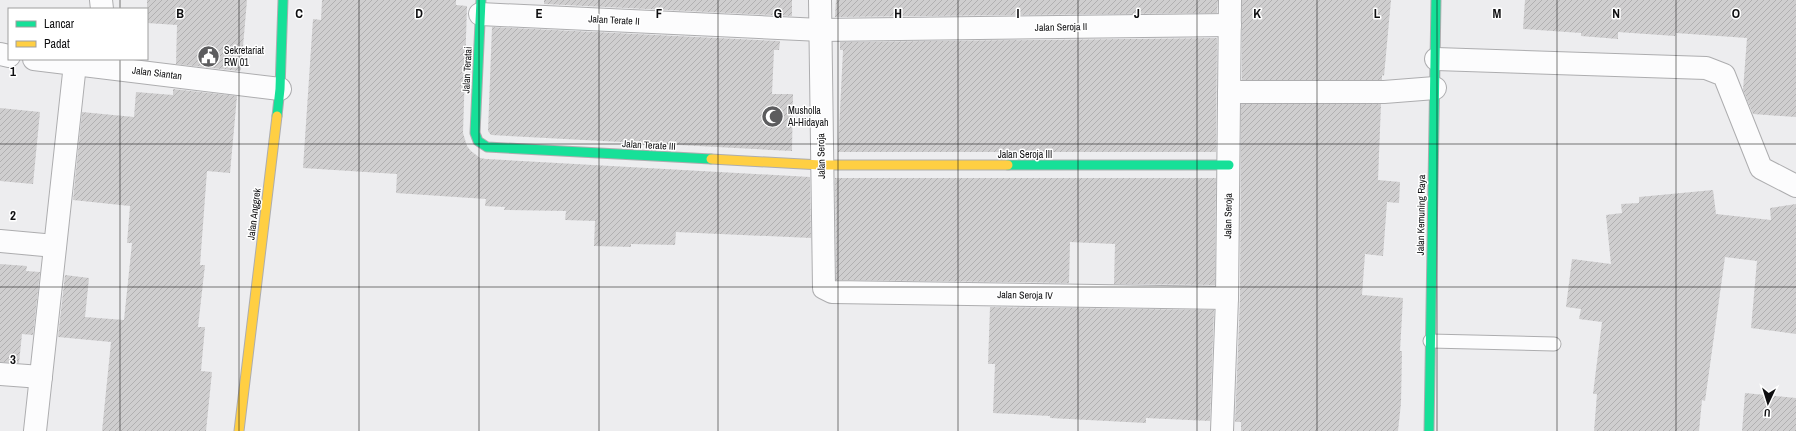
<svg xmlns="http://www.w3.org/2000/svg" width="1796" height="431" viewBox="0 0 1796 431" font-family="'Archivo Narrow',sans-serif">
  <style>
    .building { fill: url(#building-hatch) }
    .lines { fill: none; stroke-linecap: round; stroke-linejoin: round }
    .lane-casing { stroke: #adadaf; stroke-width: 15 }
    .street-casing { stroke: #adadaf; stroke-width: 24 }
    .fast-casing { stroke: #adadaf; stroke-width: 11 }
    .slow-casing { stroke: #adadaf; stroke-width: 11 }
    .lane { stroke: #fcfcfd; stroke-width: 13 }
    .street { stroke: #fcfcfd; stroke-width: 22 }
    .fast { stroke: #16e098; stroke-width: 9 }
    .slow { stroke: #ffcf43; stroke-width: 9 }
    .grid { fill: none; stroke: #0e0e10; stroke-width: 1; stroke-opacity: 0.55 }
    .labels { text-anchor: middle; dominant-baseline: central; stroke-width: 3; stroke-linejoin: round; paint-order: stroke }
    .street-label { font-size: 10px; fill: #0e0e10; stroke: #fff }
    .poi-label { font-size: 10px; fill: #0e0e10; stroke: #fff; text-anchor: start }
    .grid-label { font-size: 13px; text-anchor: middle; font-weight: bold; fill: #0e0e10; stroke: #fff; stroke-width: 3; stroke-linejoin: round; paint-order: stroke }
  </style>
  <defs>
    <pattern id="building-hatch" width="6" height="6" patternUnits="userSpaceOnUse"><rect width="6" height="6" fill="#cfcecf"/><path d="M-1 1l2-2M0 6l6-6M5 7l2-2" fill="none" stroke="#b1b0b1"/></pattern>
  </defs>
  <rect width="100%" height="100%" fill="#ededef"/>
  <g class="building">
    <polygon points="147,0 247,0 241,70 239,71 176,64 177,25 147,23"/>
    <polygon points="322,0 456,0 456,5 467,6 463,133 467,146 471,151 480,158 486,159 810,177 811,238 676,232 675,245 631,244 631,247 594,246 595,221 565,220 566,211 504,210 505,207 485,206 486,199 396,193 397,174 303,168 313,19 321,20"/>
    <polygon points="544,0 792,0 792,16 544,4"/>
    <polygon points="836,0 1218,0 1217,13 835,17"/>
    <polygon points="1242,0 1391,0 1384,76 1382,75 1382,80 1242,80"/>
    <polygon points="1525,0 1796,0 1796,117 1753,114 1743,90 1747,38 1676,33 1675,36 1618,32 1618,39 1581,36 1581,33 1523,29"/>
    <polygon points="492,27 780,41 779,50 774,50 772,94 793,94 792,151 491,135 488,131"/>
    <polygon points="1217,38 1216,152 838,152 843,50 840,50 840,42"/>
    <polygon points="173,89 237,96 230,173 207,171 200,265 205,265 198,327 205,327 201,371 212,372 206,431 102,431 111,342 58,337 65,275 89,278 85,317 124,320 132,243 127,243 130,206 73,200 82,112 134,117 136,92 173,95"/>
    <polygon points="1241,104 1381,104 1378,180 1400,182 1399,203 1387,202 1383,256 1365,254 1362,295 1403,298 1400,351 1402,351 1401,403 1398,431 1241,431 1241,422 1235,422 1240,298"/>
    <polygon points="0,108 40,112 33,184 0,181"/>
    <polygon points="835,178 1216,178 1215,285 1114,284 1115,244 1070,242 1069,283 836,280"/>
    <polygon points="1713,190 1716,214 1771,220 1770,208 1796,204 1796,334 1751,328 1757,261 1725,257 1705,401 1702,400 1699,431 1594,431 1597,394 1593,394 1602,322 1579,319 1581,309 1566,307 1572,259 1611,264 1606,215 1622,213 1621,204 1639,203 1639,197"/>
    <polygon points="0,264 27,266 26,271 40,272 33,335 22,334 19,363 0,362"/>
    <polygon points="990,307 1214,310 1210,421 1146,418 1146,423 1050,418 1050,416 993,413 995,364 988,364"/>
    <polygon points="1745,393 1796,398 1796,431 1742,431"/>
  </g>
  <g class="lines">
    <defs>
      <polyline id="lane" points="1430,341 1554,344"/>
      <g id="street">
        <polyline points="101,0 102,9"/>
        <polyline points="820,0 824,288 832,292 1227,298"/>
        <polyline points="480,14 821,30 1230,25"/>
        <polyline points="0,54 9,56"/>
        <polyline points="34,59 280,89"/>
        <polyline points="1436,59 1706,68 1724,75 1761,168 1796,186"/>
        <polyline points="1229,92 1384,92 1435,88"/>
        <polyline points="0,241 55,246"/>
        <polyline points="0,374 41,377"/>
        <polyline points="35,431 75,64"/>
        <polyline points="1222,431 1227,298 1230,0"/>
      </g>
      <g id="fast">
        <polyline points="481,0 475,133 478,141 487,147 711,159"/>
        <polyline points="277,116 280,89 283,0"/>
        <polyline points="1008,165 1229,165"/>
        <polyline points="1429,431 1436,0"/>
      </g>
      <g id="slow">
        <polyline points="711,159 821,165 1008,165"/>
        <polyline points="239,431 277,116"/>
      </g>
    </defs>
    <use href="#lane" class="lane-casing"/>
    <use href="#street" class="street-casing"/>
    <use href="#fast" class="fast-casing"/>
    <use href="#slow" class="slow-casing"/>
    <use href="#lane" class="lane"/>
    <use href="#street" class="street"/>
    <use href="#fast" class="fast"/>
    <use href="#slow" class="slow"/>
  </g>
  <path class="grid" d="M 120,0 L 120,9M 239,0 L 239,431M 359,0 L 359,431M 479,0 L 479,431M 599,0 L 599,431M 718,0 L 718,431M 838,0 L 838,431M 958,0 L 958,431M 1078,0 L 1078,431M 1197,0 L 1197,431M 1317,0 L 1317,431M 1437,0 L 1437,431M 1557,0 L 1557,431M 1676,0 L 1676,431M 120,59 L 120,431M 0,144 L 1796,144M 0,287 L 1796,287"/>
  <defs>
    <symbol id="civic-disc" viewBox="-11 -11 22 22"><circle r="9.5" fill="#5c5c5e" stroke="#fff"/><path d="M-.6-6.5H3V-4.5H.6V-3L4-1V1h2V6H-6V1h2V-1L-.6-3ZM-1.2 2.5V6h2.4V2.5Z" fill="#fff"/></symbol>
    <symbol id="mosque-disc" viewBox="-11 -11 22 22"><circle r="9.5" fill="#5c5c5e" stroke="#fff"/><path d="M3.5-4.9A6 6 0 1 0 3.5 4.9A5 5 0 1 1 3.5-4.9Z" fill="#fff"/></symbol>
  </defs>
  <g fill-rule="evenodd">
    <use href="#civic-disc" x="196" y="44" width="25" height="25"/>
    <use href="#mosque-disc" x="760" y="104" width="25" height="25"/>
  </g>
  <g class="labels">
    <g class="street-label">
      <text transform="translate(614 20) rotate(3)">Jalan Terate II</text>
      <text transform="translate(1061 27) rotate(-1)">Jalan Seroja II</text>
      <text transform="translate(467 70) rotate(-87)">Jalan Teratai</text>
      <text transform="translate(157 73) rotate(7)">Jalan Siantan</text>
      <text transform="translate(649 145) rotate(3)">Jalan Terate III</text>
      <text x="1025" y="154">Jalan Seroja III</text>
      <text transform="translate(821 156) rotate(-91)">Jalan Seroja</text>
      <text transform="translate(254 214) rotate(-83)">Jalan Anggrek</text>
      <text transform="translate(1421 215) rotate(-89)">Jalan Kemuning Raya</text>
      <text transform="translate(1228 216) rotate(-89)">Jalan Seroja</text>
      <text transform="translate(1025 295) rotate(1)">Jalan Seroja IV</text>
    </g>
    <g class="poi-label">
      <text x="224" y="50">Sekretariat<tspan x="224" dy="12">RW 01</tspan></text>
      <text x="788" y="110">Musholla<tspan x="788" dy="12">Al-Hidayah</tspan></text>
    </g>
  </g>
  <g class="grid-label">
    <text x="180" y="18">B</text>
    <text x="299" y="18">C</text>
    <text x="419" y="18">D</text>
    <text x="539" y="18">E</text>
    <text x="659" y="18">F</text>
    <text x="778" y="18">G</text>
    <text x="898" y="18">H</text>
    <text x="1018" y="18">I</text>
    <text x="1137" y="18">J</text>
    <text x="1257" y="18">K</text>
    <text x="1377" y="18">L</text>
    <text x="1497" y="18">M</text>
    <text x="1616" y="18">N</text>
    <text x="1736" y="18">O</text>
    <text x="13" y="76">1</text>
    <text x="13" y="220">2</text>
    <text x="13" y="364">3</text>
  </g>
  <rect x="8" y="8" width="140" height="52" fill="#ffffff" stroke="#9f9f9f"/>
  <rect x="16" y="21" width="20" height="6" fill="#16e098" stroke="#9f9f9f"/>
  <text x="44" y="28" font-size="12" fill="#0e0e10">Lancar</text>
  <rect x="16" y="41" width="20" height="6" fill="#ffcf43" stroke="#9f9f9f"/>
  <text x="44" y="48" font-size="12" fill="#0e0e10">Padat</text>
  <g transform="translate(1768 403) rotate(184)" stroke="#ffffff" stroke-width="3" paint-order="stroke">
  <path d="M0-3L7 15L0 10L-7 15Z" fill="#0e0e10"/>
  <text y="-6" font-size="11" font-weight="bold" text-anchor="middle" fill="#0e0e10">U</text>
  </g>
</svg>
